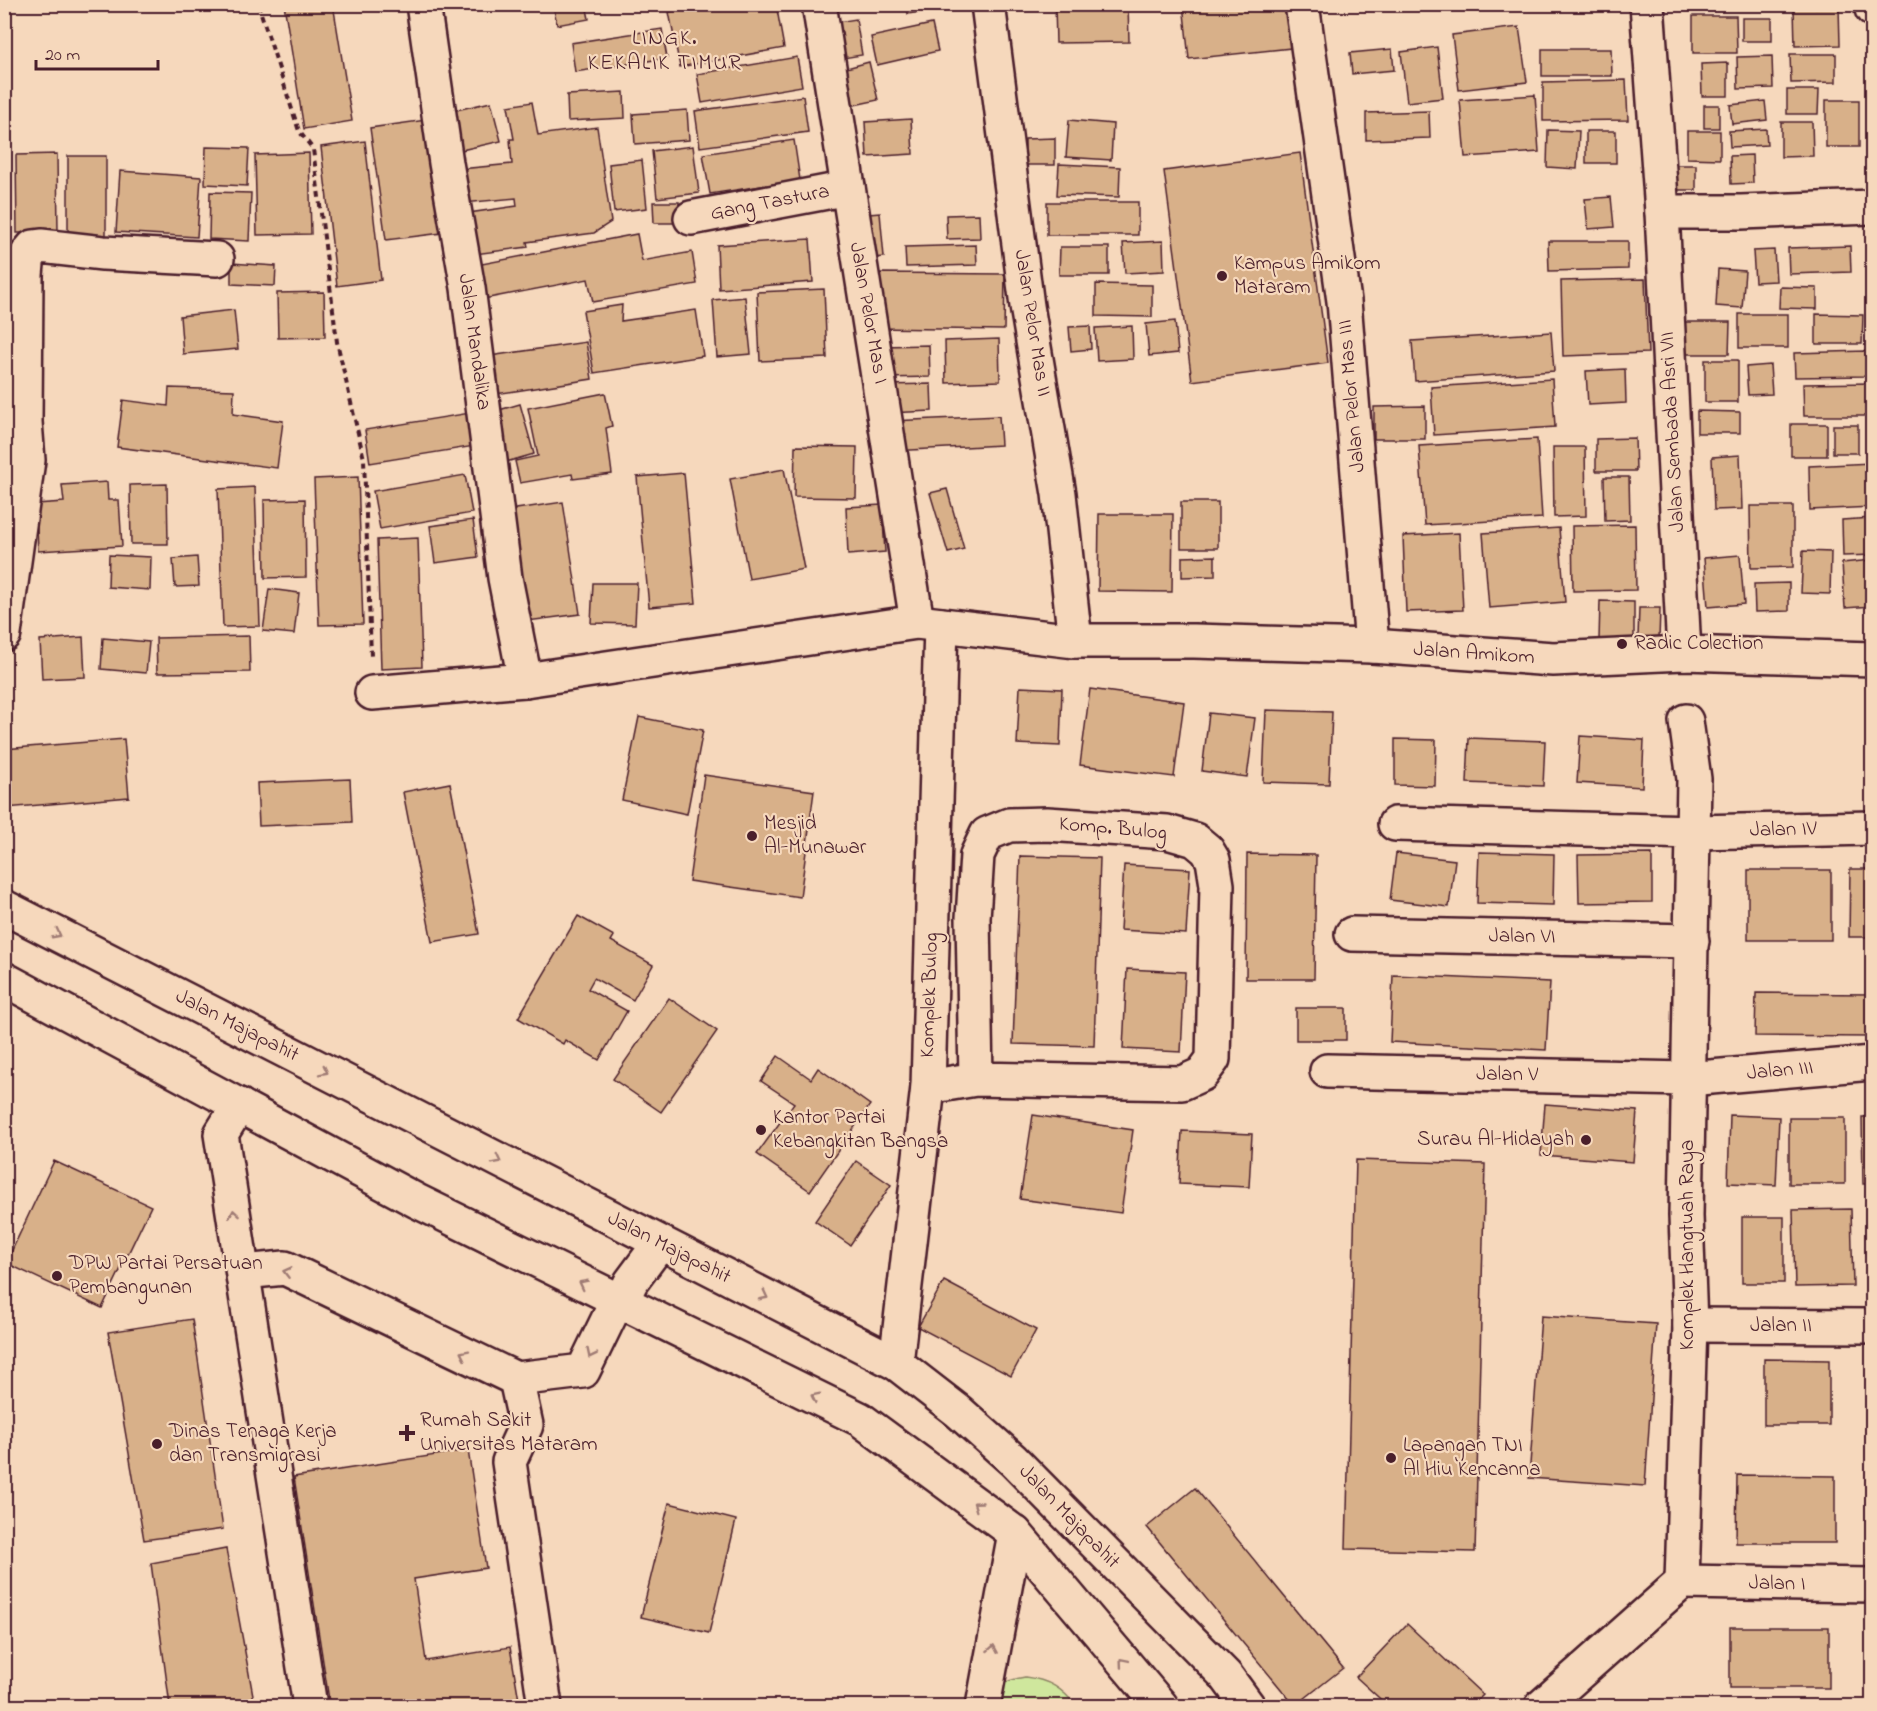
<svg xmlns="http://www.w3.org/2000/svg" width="1877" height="1711" viewBox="0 0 1877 1711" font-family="'Indie Flower',sans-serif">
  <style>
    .green { fill: #cfe79d; stroke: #8c8364; stroke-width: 1.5 }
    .building { fill: #d8b089; stroke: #4a1f2b; stroke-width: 1.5 }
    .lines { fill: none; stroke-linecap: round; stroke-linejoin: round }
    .minor-casing { stroke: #4a1f2b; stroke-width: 38 }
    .major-casing { stroke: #4a1f2b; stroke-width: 38 }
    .path { stroke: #4a1f2b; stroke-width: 4; stroke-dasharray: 6 4.5; stroke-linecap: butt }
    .minor { stroke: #f6d8bc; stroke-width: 33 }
    .major { stroke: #f6d8bc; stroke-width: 33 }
    .oneway { stroke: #a07c74 }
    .poi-dot { fill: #4a1f2b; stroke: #f6d8bc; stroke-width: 2 }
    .labels { text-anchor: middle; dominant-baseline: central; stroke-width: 4.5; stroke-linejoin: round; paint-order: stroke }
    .street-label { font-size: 21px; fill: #4a1f2b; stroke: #f6d8bc }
    .poi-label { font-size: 21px; fill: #4a1f2b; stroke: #f6d8bc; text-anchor: start }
    .neighbourhood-label { font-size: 22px; letter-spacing: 1.5px; fill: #4a1f2b; stroke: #f6d8bc }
  </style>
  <rect width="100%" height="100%" fill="#f6d8bc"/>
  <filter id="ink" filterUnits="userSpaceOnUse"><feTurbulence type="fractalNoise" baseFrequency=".0167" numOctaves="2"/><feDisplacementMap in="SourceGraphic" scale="12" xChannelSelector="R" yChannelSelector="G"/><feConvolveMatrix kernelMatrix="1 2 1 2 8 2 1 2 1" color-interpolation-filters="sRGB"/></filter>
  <g filter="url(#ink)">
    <path class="green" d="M 1025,1677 C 1049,1680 1062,1688 1076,1706 L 977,1706 C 995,1687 998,1682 1025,1677 Z"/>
    <g class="building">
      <polygon points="284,4 333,4 352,121 304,129"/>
      <polygon points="553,4 586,4 589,19 557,25"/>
      <polygon points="708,4 776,4 784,48 680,67 669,12"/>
      <polygon points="906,4 950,4 950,8 908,14"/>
      <polygon points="1055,4 1128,4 1129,42 1056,43"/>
      <polygon points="1183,4 1286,4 1291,48 1189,59"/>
      <rect x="1682" y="4" width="86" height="3"/>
      <polygon points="1839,7 1840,45 1795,46 1794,8"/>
      <polygon points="1693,16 1736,16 1737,53 1693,53"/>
      <rect x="1742" y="18" width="30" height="23"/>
      <polygon points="856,19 862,55 837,59 831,23"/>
      <polygon points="932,24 938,51 877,65 871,37"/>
      <polygon points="1519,27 1527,82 1459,90 1452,35"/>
      <polygon points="662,29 667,58 575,72 571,43"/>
      <polygon points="1437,47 1443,98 1407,102 1401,52"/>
      <polygon points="1392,49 1394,70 1352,74 1350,53"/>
      <polygon points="1542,49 1611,49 1612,76 1542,76"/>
      <polygon points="1790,54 1836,54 1836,82 1791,83"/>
      <polygon points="1772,56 1773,88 1738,89 1737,57"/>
      <polygon points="797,57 802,86 702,103 697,74"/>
      <polygon points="869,62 878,100 840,108 832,72"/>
      <polygon points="1728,63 1728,96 1702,96 1701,64"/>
      <polygon points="1626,80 1628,120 1543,121 1543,82"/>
      <polygon points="1787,90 1819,90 1818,114 1787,114"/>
      <polygon points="624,92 625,118 568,121 567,95"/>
      <polygon points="1535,95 1539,152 1465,157 1460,100"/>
      <polygon points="803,96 808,132 700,147 695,111"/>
      <rect x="1826" y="100" width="33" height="47"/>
      <polygon points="1765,101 1767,120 1732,124 1730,105"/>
      <polygon points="491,102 501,141 457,151 448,112"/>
      <polygon points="532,102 538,135 597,127 611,222 594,233 527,242 528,247 467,255 462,214 517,206 516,198 463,203 460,169 512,164 510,139 514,139 508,106"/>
      <rect x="1704" y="105" width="15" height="23"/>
      <polygon points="687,110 689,140 635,144 633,114"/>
      <polygon points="1429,111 1430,138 1366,140 1366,113"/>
      <polygon points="911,119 913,154 867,157 865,122"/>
      <polygon points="426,120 442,233 386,240 370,128"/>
      <polygon points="1069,120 1113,124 1111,160 1066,157"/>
      <polygon points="1781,122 1812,122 1813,156 1781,157"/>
      <polygon points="1766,129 1767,145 1730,147 1729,131"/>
      <polygon points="1548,130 1579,131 1577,169 1547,167"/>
      <rect x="1586" y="131" width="30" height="32"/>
      <polygon points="1687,131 1720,131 1720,159 1687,158"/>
      <polygon points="1055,138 1055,165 1025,165 1025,139"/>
      <polygon points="794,140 800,180 710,194 703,154"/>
      <polygon points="365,141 381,280 337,286 321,147"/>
      <polygon points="693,146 699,193 657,198 652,151"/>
      <polygon points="206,147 249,148 247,186 205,184"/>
      <polygon points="309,153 311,234 257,235 255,155"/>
      <polygon points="1300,153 1328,363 1192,381 1164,171"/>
      <polygon points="57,154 58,233 17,233 16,155"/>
      <polygon points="1752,155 1753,183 1731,184 1730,156"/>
      <rect x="68" y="156" width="38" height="87"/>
      <polygon points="642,160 647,208 614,212 609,164"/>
      <polygon points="1059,164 1120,167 1119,197 1057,195"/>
      <rect x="1673" y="165" width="23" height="25"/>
      <polygon points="120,171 201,177 197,237 116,232"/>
      <polygon points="210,192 251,193 249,241 209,239"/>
      <polygon points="4,193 8,193 12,288 4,288"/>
      <polygon points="1611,197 1614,227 1588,229 1585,199"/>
      <polygon points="653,202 679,202 679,223 654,223"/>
      <rect x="1047" y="202" width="91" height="33"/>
      <polygon points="880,213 884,257 862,259 857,215"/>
      <polygon points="979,214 980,238 947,239 946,215"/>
      <polygon points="637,234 642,261 692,252 697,284 593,302 588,279 473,301 466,267"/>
      <polygon points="810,239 813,282 719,289 717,245"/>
      <polygon points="1163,241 1164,271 1125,273 1123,243"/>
      <polygon points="1548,241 1628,241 1628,269 1549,271"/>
      <polygon points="976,245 977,265 906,267 905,247"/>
      <polygon points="1850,246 1851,272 1789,274 1788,248"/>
      <polygon points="1060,247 1109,247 1109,275 1059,275"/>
      <polygon points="1774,250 1776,281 1755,282 1753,251"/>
      <polygon points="231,263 276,266 275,286 231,284"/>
      <polygon points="1718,269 1745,271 1742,308 1716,306"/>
      <polygon points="876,273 1005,274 1004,330 876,328"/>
      <polygon points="1645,279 1648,353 1563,356 1561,281"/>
      <polygon points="1096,284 1152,285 1152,317 1096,316"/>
      <polygon points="1780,287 1817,288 1817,309 1779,308"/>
      <polygon points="824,289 827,358 760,361 757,292"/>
      <polygon points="324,292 325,337 278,338 277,293"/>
      <polygon points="745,297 751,354 717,357 713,300"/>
      <polygon points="4,299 10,299 12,412 4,412"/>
      <polygon points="622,305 621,321 696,310 703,356 594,373 583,311"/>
      <polygon points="234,310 238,349 183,354 180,316"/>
      <rect x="1739" y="314" width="49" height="34"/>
      <polygon points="1816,314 1863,315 1862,344 1816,344"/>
      <polygon points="1175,321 1178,353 1149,356 1146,324"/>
      <polygon points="1681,322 1730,322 1729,354 1681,354"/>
      <polygon points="1090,326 1091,349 1071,351 1069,327"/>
      <polygon points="1132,326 1133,359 1097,361 1095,328"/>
      <polygon points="1551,332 1554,371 1415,381 1412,341"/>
      <polygon points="999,339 1000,381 946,383 945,341"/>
      <polygon points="586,342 592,379 489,395 483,357"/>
      <polygon points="929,345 930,377 884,378 883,346"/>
      <polygon points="1866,351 1867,376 1795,377 1794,353"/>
      <rect x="1705" y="360" width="33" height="42"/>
      <polygon points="1770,365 1772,394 1748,395 1746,367"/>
      <polygon points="1625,369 1626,403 1588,405 1586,371"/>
      <polygon points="1552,379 1555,427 1434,435 1431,387"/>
      <polygon points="1872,383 1872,416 1804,416 1803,384"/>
      <polygon points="931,384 932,411 887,413 886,385"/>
      <polygon points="169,388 234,390 233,414 283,421 277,468 117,447 123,400 168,406"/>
      <polygon points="605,393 612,426 606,428 612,474 573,479 572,474 520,483 515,461 538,456 528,408"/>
      <polygon points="520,404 534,454 506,462 492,412"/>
      <polygon points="1425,406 1425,439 1374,439 1374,407"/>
      <polygon points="1697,411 1740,412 1740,433 1697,433"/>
      <polygon points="470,413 475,446 370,463 365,430"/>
      <polygon points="999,416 1001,445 893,451 892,421"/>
      <rect x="1791" y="424" width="36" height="32"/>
      <rect x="1833" y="425" width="25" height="28"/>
      <polygon points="1635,438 1636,471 1596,471 1596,439"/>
      <polygon points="1537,439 1542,518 1425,525 1419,446"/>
      <polygon points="795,446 857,447 856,498 794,497"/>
      <polygon points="1553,447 1585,447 1586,516 1554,517"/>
      <polygon points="1740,455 1742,509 1714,510 1712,457"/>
      <polygon points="1872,463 1872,507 1810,510 1809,466"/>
      <polygon points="784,469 804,569 749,579 730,479"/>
      <polygon points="684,473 696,603 649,607 637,477"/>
      <polygon points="465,475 472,513 380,529 373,491"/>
      <polygon points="358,477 363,624 319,625 314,479"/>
      <polygon points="1604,477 1629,477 1630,520 1605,521"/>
      <polygon points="107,482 108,500 119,500 122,546 38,551 36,504 64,502 62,485"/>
      <polygon points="167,484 168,544 131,544 130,485"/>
      <polygon points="255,487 260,626 223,627 218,489"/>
      <polygon points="947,489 964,549 948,553 930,493"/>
      <polygon points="305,499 306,577 265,578 264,500"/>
      <polygon points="563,502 580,614 520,622 503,511"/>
      <rect x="1181" y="502" width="37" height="46"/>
      <polygon points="882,505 885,552 848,555 846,507"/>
      <polygon points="1750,506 1793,506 1793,567 1751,568"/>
      <polygon points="1099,514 1173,514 1172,592 1098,591"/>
      <polygon points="1872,518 1872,555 1843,556 1842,520"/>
      <polygon points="473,520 478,557 435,563 430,526"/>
      <polygon points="1635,525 1636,590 1573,591 1572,526"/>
      <polygon points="1559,528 1565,602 1489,608 1483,533"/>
      <polygon points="1459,533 1463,610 1406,612 1403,536"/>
      <polygon points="418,538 422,667 381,669 377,540"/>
      <polygon points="1803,551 1831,552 1830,594 1801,593"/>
      <polygon points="109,555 151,557 150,590 108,587"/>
      <polygon points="1740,555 1744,604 1708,607 1704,558"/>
      <polygon points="1215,556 1215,576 1182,577 1182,557"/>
      <polygon points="197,557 199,586 175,587 173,559"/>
      <polygon points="1872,560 1872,606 1845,608 1842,563"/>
      <polygon points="593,583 637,583 635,624 591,623"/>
      <polygon points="1789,583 1789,611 1755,612 1754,584"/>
      <polygon points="269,589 299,593 294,634 263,631"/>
      <polygon points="1600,601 1634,602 1634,642 1599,641"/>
      <polygon points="1639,608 1660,608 1659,639 1638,638"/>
      <polygon points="249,636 250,672 157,673 156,638"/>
      <polygon points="83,637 85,677 42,679 40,640"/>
      <polygon points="103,638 149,642 146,673 101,669"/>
      <polygon points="1020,687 1062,689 1060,746 1017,744"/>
      <polygon points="1090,689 1184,702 1174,777 1080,765"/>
      <polygon points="1266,710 1332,712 1329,784 1263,782"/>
      <polygon points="1209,713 1255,718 1247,777 1202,771"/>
      <polygon points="639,717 703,730 687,814 622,800"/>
      <polygon points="1580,736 1644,740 1642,787 1577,783"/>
      <polygon points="1469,738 1545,741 1543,786 1467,783"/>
      <polygon points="124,739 129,797 6,808 4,749"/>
      <polygon points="1395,739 1436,740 1435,786 1395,785"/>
      <polygon points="704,775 814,791 800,897 689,881"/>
      <polygon points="350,779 352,822 259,826 257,783"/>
      <polygon points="450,783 479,934 432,942 403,792"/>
      <polygon points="1479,852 1554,854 1553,905 1477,903"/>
      <polygon points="1396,853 1455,860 1449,907 1390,900"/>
      <polygon points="1247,854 1316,855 1314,979 1246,979"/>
      <polygon points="1652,854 1652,902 1579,903 1578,855"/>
      <polygon points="1020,856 1100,858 1094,1046 1013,1044"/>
      <polygon points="1124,865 1190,869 1186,934 1120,930"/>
      <polygon points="1850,869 1872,869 1872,937 1849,937"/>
      <rect x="1748" y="870" width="83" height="70"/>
      <polygon points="578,916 614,936 611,941 653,965 633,1000 594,978 588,989 627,1011 599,1060 565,1040 563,1044 518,1018"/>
      <polygon points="1127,969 1185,972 1181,1052 1123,1049"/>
      <polygon points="1393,975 1550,982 1546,1050 1390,1042"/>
      <polygon points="1756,993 1872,994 1872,1037 1755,1036"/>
      <polygon points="669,998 717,1031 661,1112 613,1079"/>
      <rect x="1296" y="1008" width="50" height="32"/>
      <polygon points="778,1056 811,1079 818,1068 870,1105 810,1191 757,1154 794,1103 761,1081"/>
      <polygon points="1545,1104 1637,1111 1633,1162 1541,1155"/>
      <polygon points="1033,1115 1133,1130 1121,1213 1020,1199"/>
      <polygon points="1730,1115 1779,1117 1776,1185 1728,1183"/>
      <polygon points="1862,1117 1872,1117 1872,1184 1863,1184"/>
      <rect x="1789" y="1118" width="56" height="66"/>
      <polygon points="1182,1131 1252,1134 1249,1187 1179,1184"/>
      <polygon points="1356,1160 1485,1164 1475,1552 1346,1549"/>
      <polygon points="54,1161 151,1206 102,1308 6,1263"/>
      <polygon points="856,1161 891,1185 850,1245 815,1221"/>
      <polygon points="1851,1209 1853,1286 1795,1287 1793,1210"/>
      <polygon points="1869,1209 1872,1209 1872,1288 1871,1288"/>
      <rect x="1742" y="1217" width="42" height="66"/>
      <polygon points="944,1281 1036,1330 1011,1376 918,1327"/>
      <polygon points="1541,1316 1656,1324 1645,1486 1529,1478"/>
      <polygon points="192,1319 223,1529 144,1540 108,1332"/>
      <rect x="1869" y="1358" width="3" height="65"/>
      <polygon points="1764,1359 1829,1360 1829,1425 1764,1425"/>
      <polygon points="468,1450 486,1568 414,1579 426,1661 510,1647 520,1706 330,1706 294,1477"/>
      <polygon points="1737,1475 1835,1476 1835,1543 1736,1543"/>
      <polygon points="1195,1488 1343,1668 1295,1706 1147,1527"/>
      <polygon points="669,1503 736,1520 709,1633 641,1617"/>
      <polygon points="226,1549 255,1706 170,1706 151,1563"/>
      <polygon points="1407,1624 1483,1695 1472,1706 1388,1706 1356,1677"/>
      <rect x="1730" y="1627" width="99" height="61"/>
    </g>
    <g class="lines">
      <defs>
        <g id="minor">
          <polyline points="423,4 446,163 468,288 505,578 525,680"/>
          <polyline points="819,4 917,622"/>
          <polyline points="988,4 1027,306 1059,494 1075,641"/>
          <polyline points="1302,4 1344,301 1372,646"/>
          <polyline points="1647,4 1662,212 1684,653"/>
          <polyline points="1872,4 1872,9"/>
          <polyline points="1662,212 1741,212 1872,207"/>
          <polyline points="691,218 848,188"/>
          <polyline points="4,634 28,460 25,422 26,275 28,253 33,247 41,246 103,253 217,259"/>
          <polyline points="372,693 525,680 917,622 1075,641 1194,641 1372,646 1553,659 1684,653 1872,659"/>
          <polyline points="1395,824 1694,832 1872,828"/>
          <polyline points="1352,934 1692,941"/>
          <polyline points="1327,1071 1688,1079 1872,1063"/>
          <polyline points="928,1087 976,1079 1182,1083 1202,1074 1213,1059 1217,885 1213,860 1207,850 1195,840 1167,832 1047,824 1009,825 987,834 977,855 973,918 976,1079"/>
          <polyline points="239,1105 221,1134 310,1706"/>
          <polyline points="243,1272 285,1268 516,1379 583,1371 617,1301"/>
          <polyline points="1690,1325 1872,1326"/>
          <polyline points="896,1363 928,1087 941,625"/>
          <polyline points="516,1379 526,1425 509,1462 545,1706"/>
          <polyline points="1682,1582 1872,1585"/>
          <polyline points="983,1706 1015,1533"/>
          <polyline points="1542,1706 1682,1582 1690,1325 1686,1216 1694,779 1686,721"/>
        </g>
        <g id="major">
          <polyline points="4,907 896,1363 958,1411 1013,1460 1226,1676 1248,1706"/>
          <polyline points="4,979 417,1201 860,1419 1015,1533 1161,1706"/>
          <polyline points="621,1303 631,1282 660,1243"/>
        </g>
      </defs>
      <use href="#minor" class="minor-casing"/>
      <use href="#major" class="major-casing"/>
      <polyline class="path" points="258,4 299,131 313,149 337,342 364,459 371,656"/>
      <use href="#minor" class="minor"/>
      <use href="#major" class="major"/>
    </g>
    <defs><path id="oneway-chevron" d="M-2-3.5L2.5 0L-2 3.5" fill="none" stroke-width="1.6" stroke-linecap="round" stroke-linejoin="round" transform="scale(1.5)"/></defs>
    <g class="oneway">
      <use href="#oneway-chevron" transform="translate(57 934) rotate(27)"/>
      <use href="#oneway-chevron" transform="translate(324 1071) rotate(27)"/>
      <use href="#oneway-chevron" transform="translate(497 1160) rotate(27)"/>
      <use href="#oneway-chevron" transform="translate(234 1214) rotate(-99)"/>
      <use href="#oneway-chevron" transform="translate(287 1272) rotate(-166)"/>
      <use href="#oneway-chevron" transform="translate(583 1284) rotate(-153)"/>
      <use href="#oneway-chevron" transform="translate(764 1296) rotate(27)"/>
      <use href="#oneway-chevron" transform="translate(464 1354) rotate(-154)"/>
      <use href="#oneway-chevron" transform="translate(591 1354) rotate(116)"/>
      <use href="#oneway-chevron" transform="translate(815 1397) rotate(-154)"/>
      <use href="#oneway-chevron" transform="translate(977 1505) rotate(-144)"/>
      <use href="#oneway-chevron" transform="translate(993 1649) rotate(-80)"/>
      <use href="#oneway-chevron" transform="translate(1123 1662) rotate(-130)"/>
    </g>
  </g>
  <g class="poi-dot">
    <circle cx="1222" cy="276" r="6"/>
    <circle cx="1622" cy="644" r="6"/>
    <circle cx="752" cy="836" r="6"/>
    <circle cx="761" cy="1130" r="6"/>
    <circle cx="1586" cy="1140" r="6"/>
    <circle cx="57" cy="1276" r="6"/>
    <path d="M404 1424h6v6h6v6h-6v6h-6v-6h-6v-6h6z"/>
    <circle cx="157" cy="1444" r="6"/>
    <circle cx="1391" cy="1458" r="6"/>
  </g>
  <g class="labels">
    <g class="street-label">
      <text transform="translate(770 203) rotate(-11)">Gang Tastura</text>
      <text transform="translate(868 313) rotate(80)">Jalan Pelor Mas I</text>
      <text transform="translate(1032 323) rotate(81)">Jalan Pelor Mas II</text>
      <text transform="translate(474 342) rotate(82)">Jalan Mandalika</text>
      <text transform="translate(1352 396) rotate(-95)">Jalan Pelor Mas III</text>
      <text transform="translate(1673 432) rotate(-93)">Jalan Sembada Asri VII</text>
      <text transform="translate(1474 654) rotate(4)">Jalan Amikom</text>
      <text transform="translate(1113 829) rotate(5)">Komp. Bulog</text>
      <text transform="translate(1783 830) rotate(-1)">Jalan IV</text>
      <text transform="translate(1522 937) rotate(1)">Jalan VI</text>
      <text transform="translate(930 995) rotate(-88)">Komplek Bulog</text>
      <text transform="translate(237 1026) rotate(27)">Jalan Majapahit</text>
      <text transform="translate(1780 1071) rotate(-5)">Jalan III</text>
      <text transform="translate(1507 1075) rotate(1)">Jalan V</text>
      <text transform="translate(1688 1245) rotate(-90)">Komplek Hangtuah Raya</text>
      <text transform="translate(669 1248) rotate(27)">Jalan Majapahit</text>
      <text x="1781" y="1326">Jalan II</text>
      <text transform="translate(1069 1517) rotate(46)">Jalan Majapahit</text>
      <text transform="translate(1777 1584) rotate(1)">Jalan I</text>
    </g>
    <g class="poi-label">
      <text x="1234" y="264">Kampus Amikom<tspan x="1234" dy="24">Mataram</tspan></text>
      <text x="1634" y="644">Radic Colection</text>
      <text x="764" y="824">Mesjid<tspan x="764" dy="24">Al-Munawar</tspan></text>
      <text x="773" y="1118">Kantor Partai<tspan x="773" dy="24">Kebangkitan Bangsa</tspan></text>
      <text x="1574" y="1140" text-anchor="end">Surau Al-Hidayah</text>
      <text x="69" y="1264">DPW Partai Persatuan<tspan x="69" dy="24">Pembangunan</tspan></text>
      <text x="420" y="1421">Rumah Sakit<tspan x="420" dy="24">Universitas Mataram</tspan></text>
      <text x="169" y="1432">Dinas Tenaga Kerja<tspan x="169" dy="24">dan Transmigrasi</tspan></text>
      <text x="1403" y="1446">Lapangan TNI<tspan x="1403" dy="24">Al Hiu Kencanna</tspan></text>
    </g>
    <g class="neighbourhood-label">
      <text x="665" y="39">LINGK.<tspan x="665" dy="25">KEKALIK TIMUR</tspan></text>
    </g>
  </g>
  <rect width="1877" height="1711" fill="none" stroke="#f6d8bc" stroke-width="24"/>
  <rect x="12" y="12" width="1853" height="1687" fill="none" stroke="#4a1f2b" stroke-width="2" filter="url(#ink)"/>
  <path d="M36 60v9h122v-9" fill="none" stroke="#4a1f2b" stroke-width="3"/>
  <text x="45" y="60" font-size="18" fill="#4a1f2b" stroke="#f6d8bc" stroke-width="4.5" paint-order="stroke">20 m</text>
</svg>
